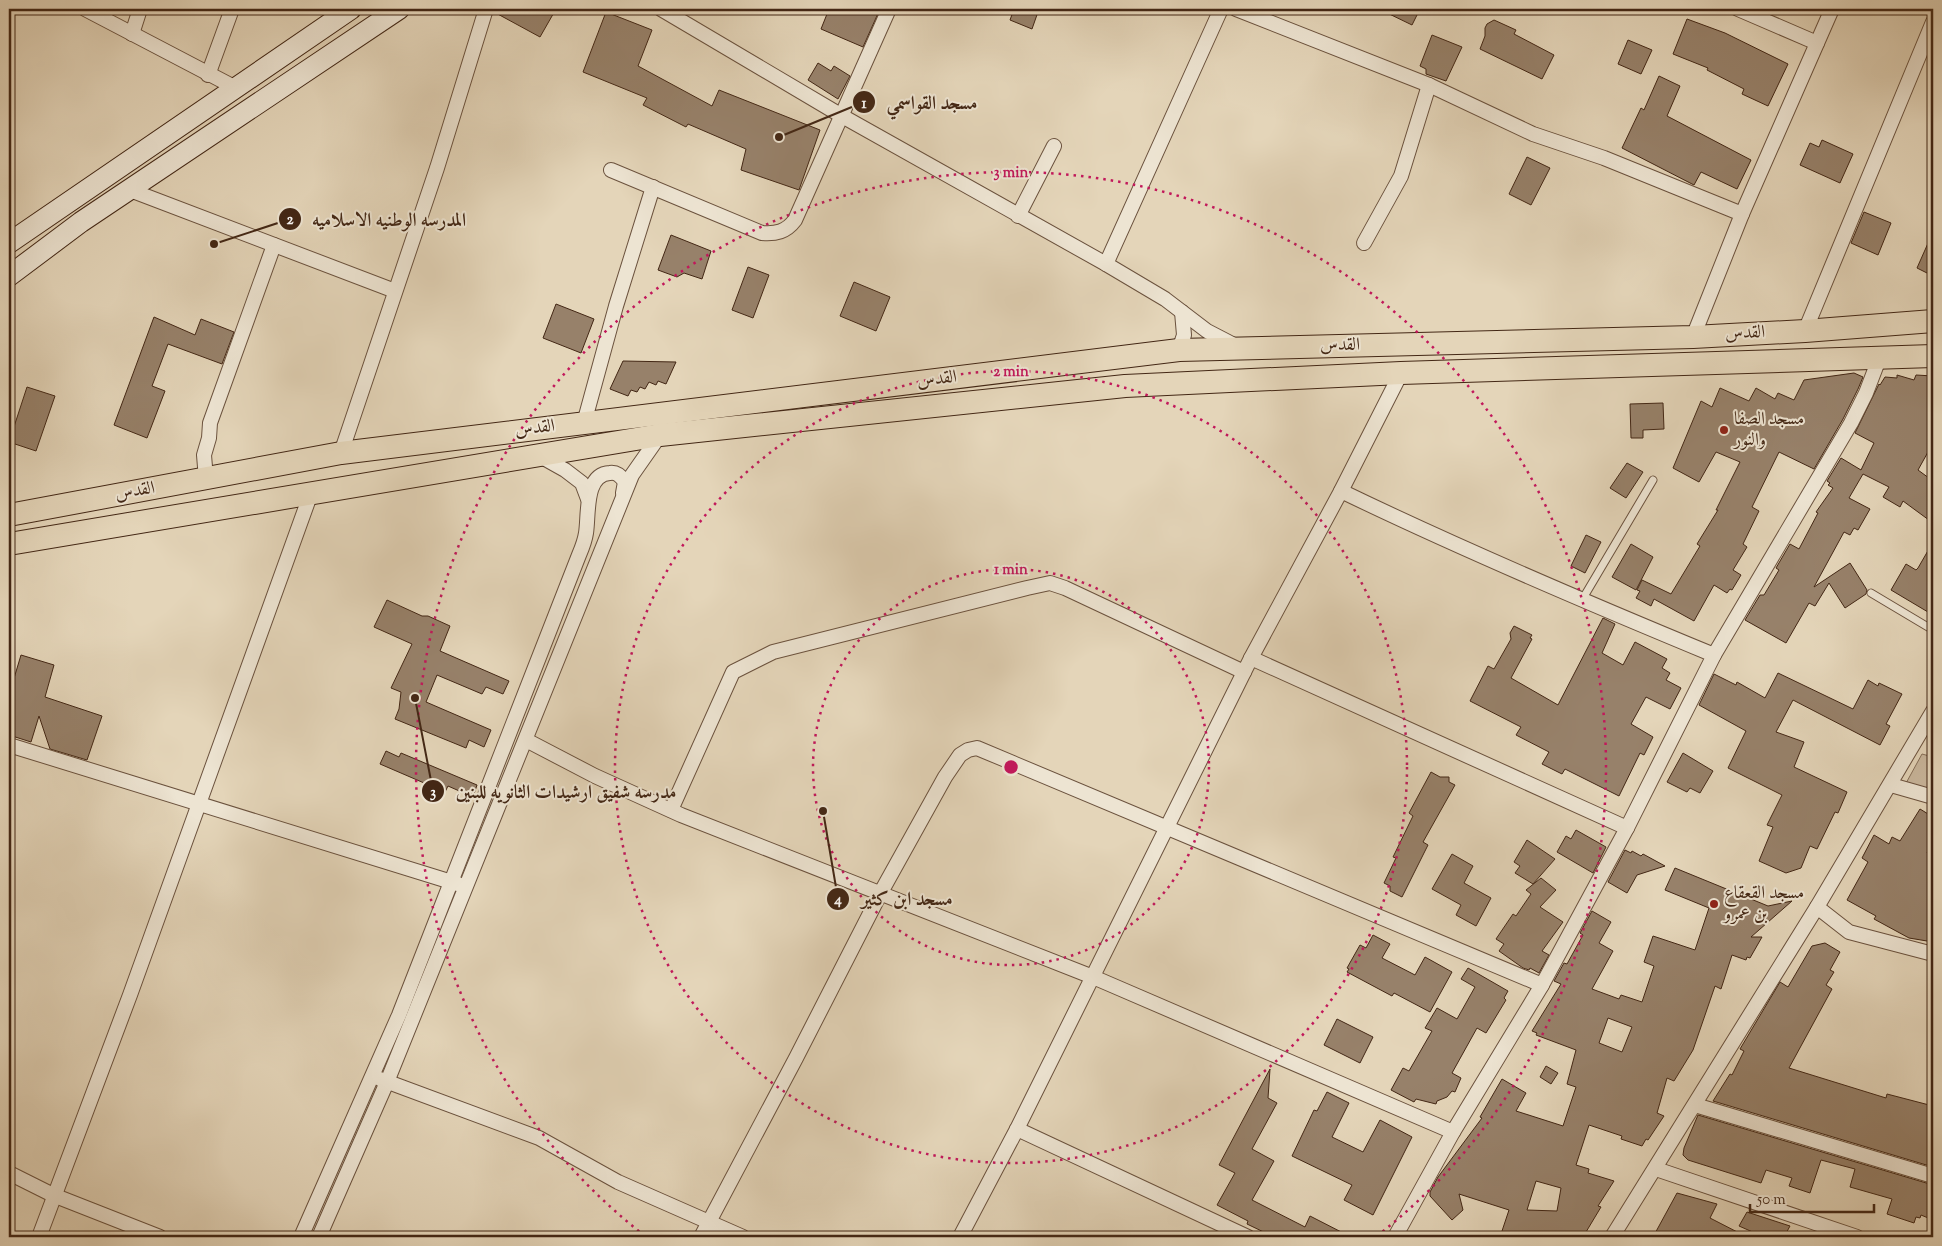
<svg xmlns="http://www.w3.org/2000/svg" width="1942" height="1246" viewBox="0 0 1942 1246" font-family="'Sorts Mill Goudy',Amiri,serif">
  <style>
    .green { fill: #c9b79d; stroke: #866f59 }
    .building { fill: #97816a; stroke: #432715; fill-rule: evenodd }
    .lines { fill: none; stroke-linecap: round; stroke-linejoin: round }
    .service-casing { stroke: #6b523e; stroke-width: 9 }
    .minor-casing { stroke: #6b523e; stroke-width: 16 }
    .secondary-casing { stroke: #432715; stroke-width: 22 }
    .primary-casing { stroke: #432715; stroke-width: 24 }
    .service { stroke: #ede4d2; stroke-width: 7 }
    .minor { stroke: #ede4d2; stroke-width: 14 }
    .secondary { stroke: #ede4d2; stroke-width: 20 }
    .primary { stroke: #e4d5b9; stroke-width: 22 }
    .ring { fill: none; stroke: #c2185b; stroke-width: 2.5; stroke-dasharray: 2.5 5 }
    .poi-dot { fill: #8f2418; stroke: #ede4d2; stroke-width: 2 }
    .labels { text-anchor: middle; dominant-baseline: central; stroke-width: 4; stroke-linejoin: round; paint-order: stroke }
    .street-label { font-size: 18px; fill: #432715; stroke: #ede4d2 }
    .poi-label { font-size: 18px; fill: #432715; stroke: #ede4d2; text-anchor: start }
    .centre { fill: #c2185b; stroke: #ede4d2; stroke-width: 2.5 }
    .ring-label { font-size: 15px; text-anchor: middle; font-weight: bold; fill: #c2185b; stroke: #ede4d2; stroke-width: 4; stroke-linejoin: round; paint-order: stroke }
    .leader { fill: none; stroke: #432715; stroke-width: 2 }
    .callout-dot { fill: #432715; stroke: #ede4d2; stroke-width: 2 }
    .mark-label { font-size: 15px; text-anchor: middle; font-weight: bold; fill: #fff }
    .callout-label { font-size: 19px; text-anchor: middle; font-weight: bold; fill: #432715; stroke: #ede4d2; stroke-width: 4; stroke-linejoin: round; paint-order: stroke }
  </style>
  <rect width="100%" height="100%" fill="#e4d5b9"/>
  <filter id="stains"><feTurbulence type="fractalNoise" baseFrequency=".004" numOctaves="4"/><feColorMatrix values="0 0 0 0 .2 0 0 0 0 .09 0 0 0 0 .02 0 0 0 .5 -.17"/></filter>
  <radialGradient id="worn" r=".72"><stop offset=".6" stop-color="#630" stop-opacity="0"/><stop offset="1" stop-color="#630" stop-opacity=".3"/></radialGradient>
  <polygon class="green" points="1922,754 1933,757 1933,793 1905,785"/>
  <g class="building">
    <polygon points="495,9 556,9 540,37 494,12"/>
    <polygon points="829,9 880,9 863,47 821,29"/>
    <polygon points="1014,9 1039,9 1032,29 1010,20"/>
    <polygon points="1379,9 1420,9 1412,25"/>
    <polygon points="606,12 652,30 638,66 712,106 719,90 820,130 799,190 741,170 746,149 688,124 686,127 643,105 647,98 583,72"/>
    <polygon points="1687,19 1725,33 1788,64 1768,106 1742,94 1744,89 1707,70 1708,68 1673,54"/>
    <polygon points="1494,20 1516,30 1514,34 1554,55 1542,79 1480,49 1485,36 1485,28 1487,24"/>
    <polygon points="1432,35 1462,47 1446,81 1426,74 1426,69 1420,66"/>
    <polygon points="1628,40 1652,50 1641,74 1618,64"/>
    <polygon points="818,63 831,71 834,66 850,76 838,99 808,80"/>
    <polygon points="1659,76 1680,86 1667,116 1751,160 1737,189 1701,172 1694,185 1622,148 1641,108 1644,110"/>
    <polygon points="1822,140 1853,154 1840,183 1800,165 1810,143 1819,147"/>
    <polygon points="1527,157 1550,168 1531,205 1509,194"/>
    <polygon points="1864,212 1891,223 1878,255 1851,243"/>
    <polygon points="1933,232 1933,276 1917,268"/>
    <polygon points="671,235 711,251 702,279 684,273 677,277 658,270"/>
    <polygon points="748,267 769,275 753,318 732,310"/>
    <polygon points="854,282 890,297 876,331 840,316"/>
    <polygon points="556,304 594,319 581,353 543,338"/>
    <polygon points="154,317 195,335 201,319 234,332 222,364 168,344 152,386 165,391 147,438 114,425"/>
    <polygon points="623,361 676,362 666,384 658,381 656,385 649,382 645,389 640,387 637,392 631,390 628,396 610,389"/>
    <polygon points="1854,373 1863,377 1858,389 1843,419 1814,469 1779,452 1752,507 1759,511 1743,544 1747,547 1733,570 1741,575 1732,590 1730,589 1727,593 1714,585 1694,621 1654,599 1651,606 1636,598 1640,591 1637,590 1642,580 1671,594 1700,546 1697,544 1718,510 1716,510 1740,462 1716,452 1699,482 1673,468 1701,401 1712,407 1720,388 1749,401 1756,388 1775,399 1778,393 1794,400 1804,380"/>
    <polygon points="1897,375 1914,380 1916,375 1933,376 1933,443 1918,470 1933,481 1933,523 1903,501 1900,507 1883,497 1889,487 1863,474 1849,498 1870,509 1858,530 1854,528 1850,535 1844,532 1814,587 1850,563 1867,590 1866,594 1845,608 1829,583 1815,606 1809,603 1786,643 1745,620 1760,595 1764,595 1779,570 1776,568 1790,544 1799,549 1818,513 1816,512 1833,488 1828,485 1830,483 1827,481 1841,458 1861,470 1874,443 1855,433 1879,384 1880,385 1885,377 1897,378"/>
    <polygon points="27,387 55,396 36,451 9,442"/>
    <polygon points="1663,403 1664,429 1643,430 1643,438 1631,438 1630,404"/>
    <polygon points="1627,463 1643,472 1626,498 1610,488"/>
    <polygon points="1586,535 1601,542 1585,573 1571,566"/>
    <polygon points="1933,542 1933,615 1891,590 1906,564 1916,570 1918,568"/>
    <polygon points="1631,544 1653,557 1636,590 1612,577"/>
    <polygon points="387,600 422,616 428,616 450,626 440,651 509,681 503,694 486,687 482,694 437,675 426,702 491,730 484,747 469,740 466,748 395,719 399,709 401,692 391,688 412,644 374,627"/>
    <polygon points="1603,618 1615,624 1602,653 1623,665 1635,642 1667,659 1662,668 1670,673 1666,680 1681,688 1670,709 1646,697 1631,724 1653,737 1644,755 1640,753 1619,796 1565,769 1562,774 1542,764 1549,752 1516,735 1521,727 1470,701 1488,666 1494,669 1511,639 1510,633 1514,626 1532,635 1530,638 1532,639 1511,678 1558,705"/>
    <polygon points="21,655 54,665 45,697 102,716 87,760 50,749 39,716 31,742 9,735 9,695"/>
    <polygon points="1778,673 1853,709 1868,680 1878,686 1879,683 1902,694 1886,724 1890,726 1880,745 1793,700 1776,732 1804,742 1794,767 1847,792 1838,813 1835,812 1817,849 1810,846 1801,868 1786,873 1759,861 1773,827 1767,825 1782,795 1728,768 1746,731 1699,705 1714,674 1736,685 1737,682 1765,698"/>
    <polygon points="386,751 399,757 401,753 477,785 473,797 448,786 445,792 380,764"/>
    <polygon points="1683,753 1713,771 1700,793 1690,788 1687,792 1667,782"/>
    <polygon points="1431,772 1440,777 1449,777 1449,782 1455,785 1423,842 1428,845 1402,897 1390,891 1390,886 1384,883 1396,858 1393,857 1413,816 1409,813"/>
    <polygon points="1920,809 1933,817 1933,842 1927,853 1933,856 1933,942 1909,938 1874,919 1876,916 1847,900 1868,862 1862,858 1874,835 1889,844 1892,837 1900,841"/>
    <polygon points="1576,830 1606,847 1593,873 1557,852 1566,836 1571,839"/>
    <polygon points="1527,840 1555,859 1533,884 1515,873 1520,866 1514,862"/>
    <polygon points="1625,850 1631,853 1632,851 1641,856 1643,854 1665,866 1637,875 1627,893 1608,882"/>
    <polygon points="1452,854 1473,866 1464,883 1491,898 1476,926 1456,915 1461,905 1432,889"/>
    <path d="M 1675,868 L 1768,906 L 1792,901 L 1751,937 L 1762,937 L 1750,958 L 1747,957 L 1746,960 L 1732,955 L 1721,989 L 1715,986 L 1693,1050 L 1674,1081 L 1667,1078 L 1657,1113 L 1664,1116 L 1648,1140 L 1646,1139 L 1642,1146 L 1621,1139 L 1622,1136 L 1589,1125 L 1576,1165 L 1589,1169 L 1588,1173 L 1614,1181 L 1598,1206 L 1601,1207 L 1583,1237 L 1500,1237 L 1509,1210 L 1459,1194 L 1463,1210 L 1452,1220 L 1430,1196 L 1430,1192 L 1438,1177 L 1482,1118 L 1480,1117 L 1502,1079 L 1526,1093 L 1516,1111 L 1563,1126 L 1576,1087 L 1567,1084 L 1576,1050 L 1536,1035 L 1537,1033 L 1532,1031 L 1561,984 L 1554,981 L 1564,963 L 1567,964 L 1583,935 L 1580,933 L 1592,911 L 1611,922 L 1599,943 L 1613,951 L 1592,989 L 1619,999 L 1621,995 L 1642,1002 L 1654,966 L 1644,962 L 1653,936 L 1695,950 L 1709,908 L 1665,890 ZM 1608,1018 L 1632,1027 L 1622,1052 L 1599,1043 ZM 1536,1181 L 1561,1188 L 1557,1211 L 1527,1210 Z"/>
    <polygon points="1541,878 1556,890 1540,907 1563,922 1542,951 1549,955 1539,973 1530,968 1529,970 1523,968 1499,951 1504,944 1496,939 1513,914 1516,916 1531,894 1526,890"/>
    <polygon points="1373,935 1390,944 1382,958 1415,975 1425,957 1452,972 1430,1012 1394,993 1392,996 1347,972 1349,969 1347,968 1360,945 1366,948"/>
    <polygon points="1825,943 1840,952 1830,970 1834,972 1826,985 1832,989 1789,1068 1886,1098 1887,1094 1933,1106 1933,1167 1713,1101 1730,1074 1732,1075 1744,1051 1740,1049 1780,982 1788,987 1812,946"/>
    <polygon points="1468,968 1508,991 1504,998 1506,1000 1486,1033 1477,1028 1452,1073 1461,1078 1455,1092 1452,1091 1447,1097 1437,1101 1436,1104 1416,1099 1414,1102 1391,1090 1403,1068 1409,1071 1432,1031 1425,1028 1437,1008 1457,1019 1475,987 1461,979"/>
    <polygon points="1337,1019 1373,1037 1360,1063 1324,1045"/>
    <polygon points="1546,1066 1558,1073 1551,1084 1540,1077"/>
    <polygon points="1270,1069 1268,1098 1277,1103 1252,1149 1274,1161 1252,1200 1305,1227 1310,1216 1351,1237 1274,1237 1247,1224 1248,1221 1217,1205 1235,1173 1219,1165"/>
    <polygon points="1327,1092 1349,1103 1332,1137 1363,1152 1380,1120 1412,1137 1373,1215 1344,1200 1352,1185 1292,1156 1314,1110 1317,1111"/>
    <polygon points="1698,1115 1933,1185 1933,1220 1921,1215 1920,1218 1916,1217 1914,1223 1887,1214 1892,1199 1850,1187 1855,1169 1821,1160 1810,1193 1789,1186 1792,1178 1766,1170 1761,1183 1688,1160 1683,1155 1684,1148"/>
    <polygon points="1677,1193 1717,1204 1710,1218 1747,1237 1653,1237"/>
    <polygon points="1747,1212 1790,1226 1784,1237 1764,1237 1739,1226"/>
  </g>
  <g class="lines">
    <defs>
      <g id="service">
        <polyline points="1871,593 1933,630"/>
        <polyline points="1582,600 1653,480"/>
      </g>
      <g id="minor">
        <polyline points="85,9 236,88"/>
        <polyline points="661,9 842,116 1106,264 1165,299 1207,331 1236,346"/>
        <polyline points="1236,9 1429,85 1533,134 1604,158 1742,214"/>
        <polyline points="1738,9 1817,43"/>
        <polyline points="132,34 140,9"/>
        <polyline points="208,75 232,9"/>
        <path d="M 611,170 L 762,233 C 776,234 786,232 795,220 L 889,9"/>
        <polyline points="130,190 395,291"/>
        <polyline points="1018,216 1054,146"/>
        <polyline points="1364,243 1401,176 1429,85"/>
        <polyline points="1106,264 1221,9"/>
        <polyline points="1805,331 1933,22"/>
        <polyline points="1693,337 1742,214 1832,9"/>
        <polyline points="1179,350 1184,335 1182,312"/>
        <polyline points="584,423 616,306 653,187"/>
        <polyline points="341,453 437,168 486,9"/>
        <polyline points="540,456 565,470 582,483 588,499"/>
        <polyline points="206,479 204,455 209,438 210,423 274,245"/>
        <path d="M 1341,491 C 1463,550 1588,603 1714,655"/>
        <polyline points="1251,658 1627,828"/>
        <polyline points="526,740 595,776 681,815 1093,977 1453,1132"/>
        <polyline points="9,745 458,884"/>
        <polyline points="1891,785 1933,797"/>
        <polyline points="671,810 733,672 773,652 1027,588 1050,583 1065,588 1244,672"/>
        <polyline points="1817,907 1849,932 1933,954"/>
        <polyline points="380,1079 539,1138 618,1182 743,1237"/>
        <polyline points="1695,1105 1933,1176"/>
        <polyline points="1017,1129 1248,1237"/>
        <polyline points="1656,1169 1857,1237"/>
        <polyline points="9,1173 53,1195 160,1237"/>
        <polyline points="39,1237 130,995 311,493"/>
        <path d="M 301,1237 L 399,1015 L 579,555 C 582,548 585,540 586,533 C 589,515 584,474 610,473 C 617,472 621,476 625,482 L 623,493"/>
        <polyline points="319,1237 387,1082 632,475 660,435"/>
        <polyline points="701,1237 796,1058 880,894 945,777 960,755 968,750 977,748 1542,985"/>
        <polyline points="960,1237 1017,1129 1251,658 1341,491 1401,373"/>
        <polyline points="1395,1237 1453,1132 1542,985 1627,828 1714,655 1851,423 1866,393 1879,359"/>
        <polyline points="1612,1237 1817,907 1933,711"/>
      </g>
      <g id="secondary">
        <polyline points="9,243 351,9"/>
        <polyline points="9,276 81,222 399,9"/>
      </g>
      <g id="primary">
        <polyline points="9,515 341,453 1179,350 1693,337 1805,331 1933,321"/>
        <polyline points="9,544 660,435 1125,386 1401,373 1933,356"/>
      </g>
    </defs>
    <use href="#service" class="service-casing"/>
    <use href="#minor" class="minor-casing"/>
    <use href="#secondary" class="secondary-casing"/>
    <use href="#primary" class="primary-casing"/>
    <use href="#service" class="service"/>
    <use href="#minor" class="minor"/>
    <use href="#secondary" class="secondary"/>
    <use href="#primary" class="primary"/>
  </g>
  <g class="ring">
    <circle cx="1011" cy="767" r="198"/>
    <circle cx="1011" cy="767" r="396"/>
    <path d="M645 1236A595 595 0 1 1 1377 1236"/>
  </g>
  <g class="poi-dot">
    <circle cx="1724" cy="430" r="5"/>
    <circle cx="1714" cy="904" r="5"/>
  </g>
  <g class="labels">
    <g class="street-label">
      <text transform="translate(1745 334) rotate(-3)">القدس</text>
      <text transform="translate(1340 346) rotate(-1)">القدس</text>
      <text transform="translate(937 380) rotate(-7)">القدس</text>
      <text transform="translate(535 429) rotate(-7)">القدس</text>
      <text transform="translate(135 492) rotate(-10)">القدس</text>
    </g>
    <g class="poi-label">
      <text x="1734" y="420">مسجد الصفا<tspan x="1734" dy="21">والنور</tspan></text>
      <text x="1724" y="894">مسجد القعقاع<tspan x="1724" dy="21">بن عمرو</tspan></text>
    </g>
  </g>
  <circle cx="1011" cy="767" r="8" class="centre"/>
  <g class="ring-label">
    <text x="1011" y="177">3 min</text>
    <text x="1011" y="376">2 min</text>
    <text x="1011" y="574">1 min</text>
  </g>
  <path class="leader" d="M779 137L864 102M214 244L290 219M415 698L433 791M823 811L838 899"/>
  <g class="callout-dot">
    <circle cx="779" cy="137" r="5"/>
    <circle cx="214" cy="244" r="5"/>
    <circle cx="415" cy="698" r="5"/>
    <circle cx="823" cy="811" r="5"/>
    <circle cx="864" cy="102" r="12"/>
    <circle cx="290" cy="219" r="12"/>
    <circle cx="433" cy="791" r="12"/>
    <circle cx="838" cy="899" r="12"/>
  </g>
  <g class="mark-label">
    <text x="864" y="108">1</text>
    <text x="290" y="224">2</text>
    <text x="433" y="797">3</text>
    <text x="838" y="904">4</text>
  </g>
  <g class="callout-label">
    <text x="932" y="109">مسجد القواسمي</text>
    <text x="389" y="226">المدرسه الوطنيه الاسلاميه</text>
    <text x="566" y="798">مدرسه شفيق ارشيدات الثانويه للبنين</text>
    <text x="907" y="905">مسجد ابن كثير</text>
  </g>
  <rect width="1942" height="1246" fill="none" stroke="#e4d5b9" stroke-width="30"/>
  <rect x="10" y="10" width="1922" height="1226" fill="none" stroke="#432715" stroke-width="2.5"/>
  <rect x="15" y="15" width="1912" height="1216" fill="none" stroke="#432715"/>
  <path d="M1750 1204v8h124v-8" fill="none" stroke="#432715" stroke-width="2.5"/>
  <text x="1757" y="1204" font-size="15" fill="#432715" stroke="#ede4d2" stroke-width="4" paint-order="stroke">50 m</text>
  <rect width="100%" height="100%" filter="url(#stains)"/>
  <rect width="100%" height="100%" fill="url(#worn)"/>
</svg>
